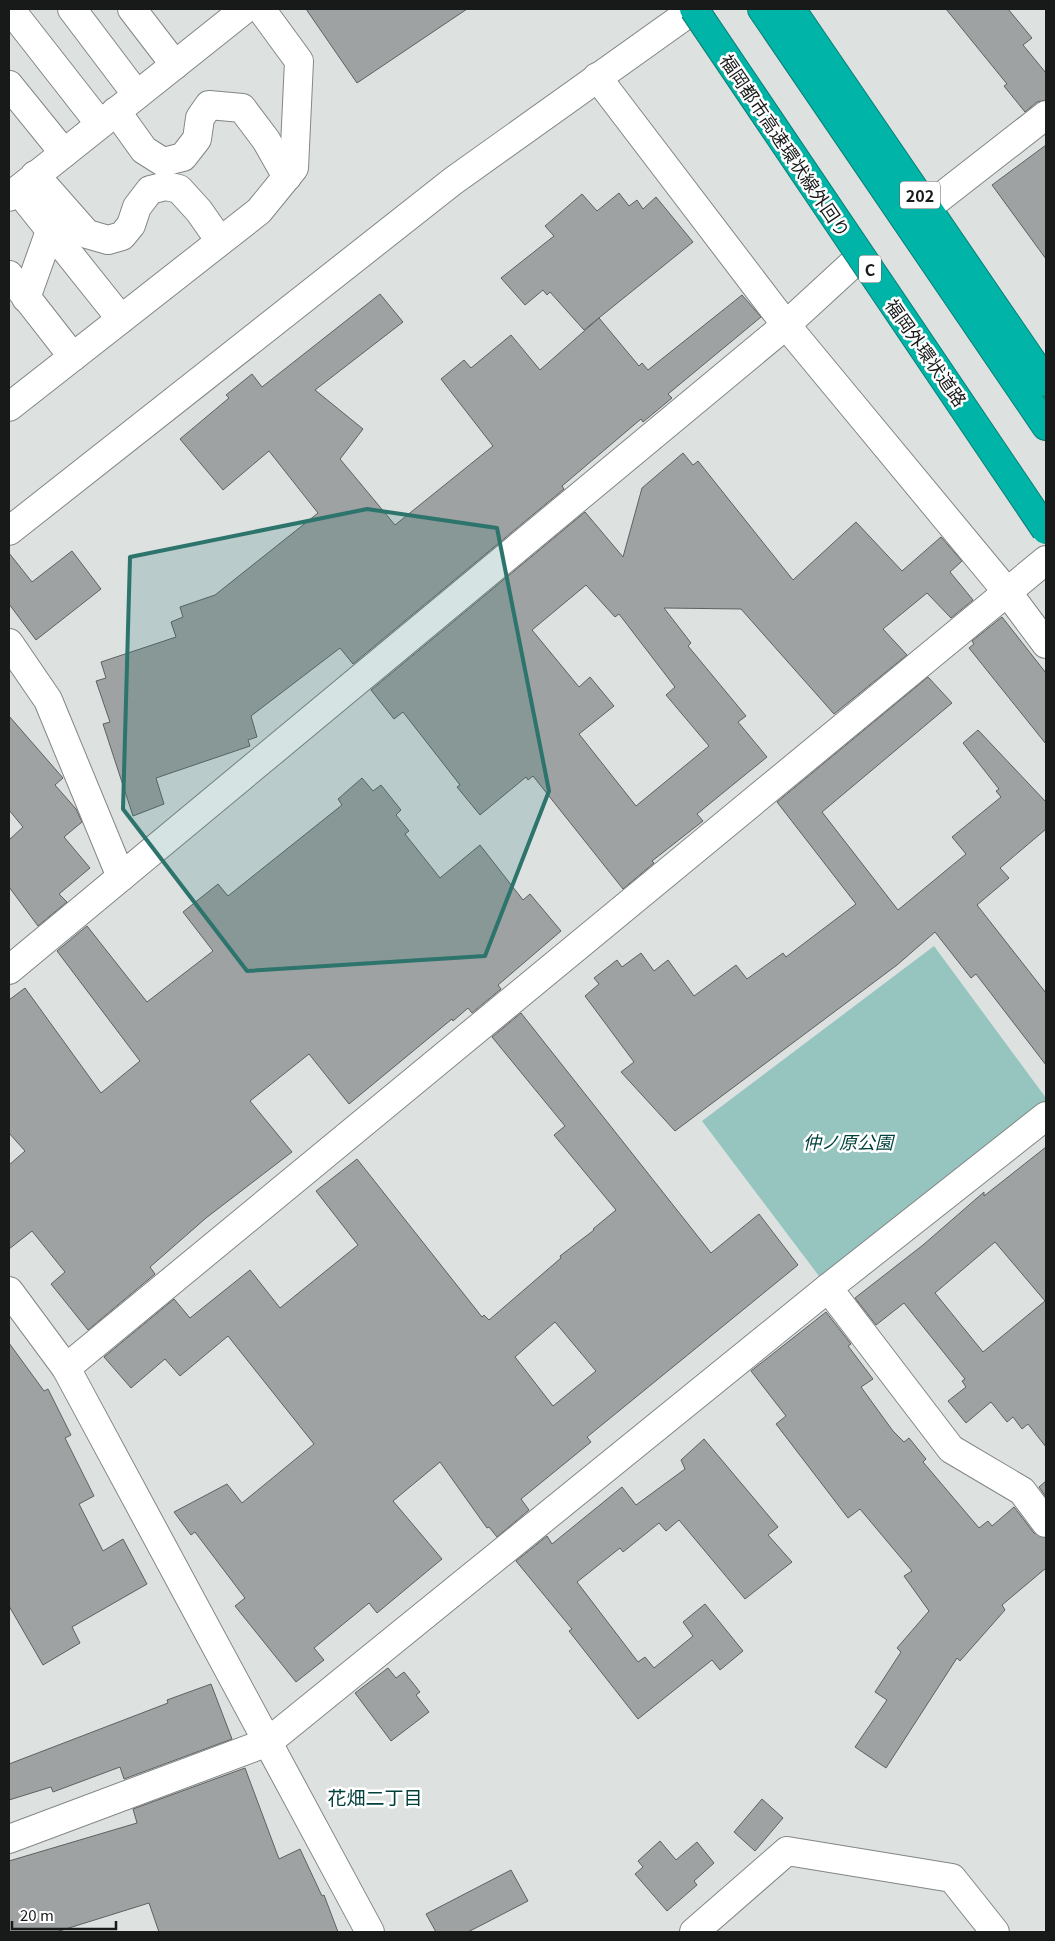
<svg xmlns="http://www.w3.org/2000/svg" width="1055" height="1941" viewBox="0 0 1055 1941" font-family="Georgia,'Noto Sans JP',serif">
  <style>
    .green { fill: #96c4be }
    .building { fill: #9ea2a2; stroke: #5d6261; fill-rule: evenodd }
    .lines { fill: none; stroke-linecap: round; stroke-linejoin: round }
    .minor-casing { stroke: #828685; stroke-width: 30 }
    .highway-casing { stroke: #087f76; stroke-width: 30 }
    .minor { stroke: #fff; stroke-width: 28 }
    .highway { stroke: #00b5a7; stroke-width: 28 }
    .highway-bridge-casing { stroke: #087f76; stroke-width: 30; stroke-linecap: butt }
    .highway-bridge { stroke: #00b5a7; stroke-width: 28 }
    .marked { fill: #2c746c; fill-opacity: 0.2; stroke: #2c746c; stroke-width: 4; stroke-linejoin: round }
    .labels { text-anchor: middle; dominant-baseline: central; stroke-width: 5; stroke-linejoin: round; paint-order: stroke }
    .shield { fill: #fff; stroke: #5d5f5f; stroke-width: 1 }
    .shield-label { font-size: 16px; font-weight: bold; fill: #181a1a }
    .street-label { font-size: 18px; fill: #181a1a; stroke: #fff }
    .park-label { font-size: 18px; font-style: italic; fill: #00423d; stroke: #fff }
    .neighbourhood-label { font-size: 19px; fill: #00403b; stroke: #fff }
  </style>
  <rect width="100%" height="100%" fill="#dde2e1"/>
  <polygon class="green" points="934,946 1046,1098 1046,1116 828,1288 702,1121"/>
  <g class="building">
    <polygon points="306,9 467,9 357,83"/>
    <polygon points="946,9 1008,9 1032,38 1023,45 1046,73 1046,100 1037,102 1025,112 1004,86 1007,84"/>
    <polygon points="1046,145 1046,259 992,185"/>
    <polygon points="619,193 629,206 637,200 643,209 656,197 693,242 584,330 550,292 547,295 543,290 525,305 501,278 554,236 545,226 582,194 597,211"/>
    <polygon points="380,294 403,322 315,390 363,429 340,459 395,525 493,446 441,379 464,360 471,368 511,335 540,370 599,318 639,366 642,363 648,370 742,295 761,317 668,394 672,398 643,422 641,419 562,486 564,489 353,664 340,648 251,716 257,737 248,740 250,746 156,778 164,804 133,816 103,724 110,722 96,681 106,678 101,662 176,637 171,622 183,617 180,607 215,595 318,513 269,451 223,490 180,439 229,398 226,395 252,374 262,387"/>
    <path d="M 683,453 L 693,465 L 698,461 L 793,580 L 856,522 L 902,571 L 941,537 L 962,561 L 950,572 L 973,600 L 951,618 L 927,593 L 883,629 L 907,655 L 834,714 L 741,609 L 664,608 L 691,643 L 688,646 L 746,716 L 738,722 L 767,757 L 697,814 L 703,821 L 652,861 L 654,863 L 623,889 L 533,776 L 528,780 L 526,777 L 480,815 L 457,787 L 460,785 L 403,712 L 394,719 L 371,690 L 585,512 L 623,557 L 642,488 ZM 586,585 L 615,617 L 619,614 L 675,687 L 666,695 L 709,746 L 636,806 L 579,734 L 614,706 L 590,677 L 579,687 L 532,630 Z"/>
    <polygon points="72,551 101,589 36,640 9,604 9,553 32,582"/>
    <polygon points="1002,617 1046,673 1046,744 969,648 974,644 972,641"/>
    <polygon points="928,677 952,703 822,812 898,910 966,854 952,837 1001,797 996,791 999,789 963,743 978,730 1046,802 1046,829 1000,868 1009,878 977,905 1046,993 1046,1065 976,974 971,978 935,932 897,965 675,1131 621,1072 634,1062 585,996 599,984 594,978 617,960 622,967 641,953 654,971 668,960 694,996 736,965 747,979 783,953 786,957 856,904 777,802"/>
    <polygon points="9,716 63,778 55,785 76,809 82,822 64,837 90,868 59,894 67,902 38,926 9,887 9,840 23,827 9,810"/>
    <polygon points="362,778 373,791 381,785 401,810 396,815 409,831 405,834 440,878 480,845 523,900 530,894 561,931 498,985 501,989 472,1013 468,1008 453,1021 452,1019 349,1104 309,1054 250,1101 292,1152 206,1218 150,1267 155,1274 88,1330 51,1284 65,1272 32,1231 9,1249 9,1165 25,1151 9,1133 9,1000 25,988 101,1093 140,1061 57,951 87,926 147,1002 213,951 183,912 218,884 228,896 342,805 338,799"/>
    <path d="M 521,1013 L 711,1253 L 759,1214 L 798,1265 L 587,1437 L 591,1442 L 521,1499 L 529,1510 L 497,1537 L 489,1527 L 487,1528 L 440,1462 L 393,1501 L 442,1559 L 377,1613 L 369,1603 L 314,1648 L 324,1660 L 296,1682 L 235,1606 L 245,1598 L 195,1532 L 191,1535 L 174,1512 L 227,1484 L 242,1503 L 314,1444 L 228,1336 L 180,1376 L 165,1359 L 131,1388 L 104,1357 L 174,1299 L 190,1318 L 250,1270 L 280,1308 L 358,1245 L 316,1191 L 357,1159 L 482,1317 L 484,1315 L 489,1320 L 561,1258 L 560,1256 L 594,1230 L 593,1229 L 616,1210 L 554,1135 L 565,1126 L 492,1037 ZM 555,1322 L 596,1371 L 553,1406 L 515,1357 Z"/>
    <path d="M 1046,1147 L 1046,1447 L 1028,1424 L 1022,1429 L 1013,1417 L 1007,1422 L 991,1402 L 966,1423 L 948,1401 L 966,1387 L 962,1381 L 965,1379 L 904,1303 L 876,1325 L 855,1298 L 923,1245 L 984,1192 L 984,1196 ZM 995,1242 L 1045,1301 L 983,1352 L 935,1293 Z"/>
    <polygon points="826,1312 851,1344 848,1346 873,1379 861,1387 893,1431 904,1442 909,1438 926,1459 923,1462 979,1528 988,1521 992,1526 1014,1507 1034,1533 1046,1538 1046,1568 1002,1605 1005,1610 960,1661 957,1658 886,1768 855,1747 887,1700 875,1692 901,1652 897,1648 929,1611 904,1576 912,1571 860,1509 848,1518 776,1424 786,1416 751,1371"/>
    <polygon points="9,1343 44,1391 48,1389 71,1435 65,1438 94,1496 79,1504 103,1551 123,1539 147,1584 72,1627 80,1643 43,1665 9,1606"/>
    <polygon points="704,1439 778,1527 768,1535 792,1562 745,1599 679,1520 666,1531 659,1523 623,1552 620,1548 577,1582 638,1662 645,1657 654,1668 693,1636 683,1622 705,1604 743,1651 720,1670 712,1660 638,1719 569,1631 572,1629 516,1561 547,1536 552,1544 622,1487 636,1505 685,1469 681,1460"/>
    <polygon points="1046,1481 1046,1497 1039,1487"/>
    <polygon points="388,1668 396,1678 404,1672 420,1692 416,1695 429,1712 391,1741 355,1693"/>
    <polygon points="211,1684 232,1739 124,1779 120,1767 53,1792 51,1787 9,1800 9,1764 168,1703 167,1700"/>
    <polygon points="245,1768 279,1859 300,1849 322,1896 324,1895 338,1932 159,1932 149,1903 56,1932 9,1932 9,1861 137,1823 133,1809"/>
    <polygon points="762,1799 783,1818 755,1851 734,1832"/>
    <polygon points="660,1841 676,1860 697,1842 714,1863 694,1881 697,1885 667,1911 635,1874 643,1867 638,1861"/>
    <polygon points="511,1870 528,1901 468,1932 436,1932 426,1914"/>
  </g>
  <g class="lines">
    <defs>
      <g id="minor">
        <polyline points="10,9 100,124"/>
        <polyline points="72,9 137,95"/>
        <polyline points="132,9 175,65"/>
        <polyline points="597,77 786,325 1008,593 1046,644"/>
        <polyline points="9,85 64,153"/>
        <polyline points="116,111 144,150 163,162 183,157 197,139 200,118 209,105 242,108 266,140 287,177"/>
        <polyline points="35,175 87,234 108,240 122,236 131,225 137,207 150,190 166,186 179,189 199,211 220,241"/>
        <polyline points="18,190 121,319"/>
        <polyline points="9,197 245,9"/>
        <polyline points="928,207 1046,115"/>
        <polyline points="9,275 73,357"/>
        <polyline points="26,298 50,231"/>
        <polyline points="9,407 259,211 294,168 299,61 261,9"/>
        <polyline points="9,531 453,181 694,9"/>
        <polyline points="9,643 48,700 121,877"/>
        <polyline points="9,970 786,325 860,257"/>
        <polyline points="828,1288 1046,1116"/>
        <polyline points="9,1291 66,1368 370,1932"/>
        <polyline points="66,1368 1046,560"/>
        <polyline points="9,1839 268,1742 828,1288 951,1449 1022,1491 1046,1523"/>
        <polyline points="694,1932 787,1851 952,1878 995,1932"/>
      </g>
      <g id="highway">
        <polyline points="762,9 1046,426"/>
        <polyline points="791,9 1046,382"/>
      </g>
    </defs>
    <use href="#minor" class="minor-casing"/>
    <use href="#highway" class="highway-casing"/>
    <use href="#minor" class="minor"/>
    <use href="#highway" class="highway"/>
    <defs>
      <polyline id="highway-bridge" points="694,9 1046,530"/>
    </defs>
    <use href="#highway-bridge" class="highway-bridge-casing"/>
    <use href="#highway-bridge" class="highway-bridge"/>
  </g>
  <path class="marked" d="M 367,509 L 497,528 L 549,791 L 485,956 L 247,971 L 123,809 L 130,557 Z"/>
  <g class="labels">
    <g class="shield">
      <rect x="900" y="181.5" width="40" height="27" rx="4"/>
      <rect x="859" y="255.5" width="22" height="27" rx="4"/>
    </g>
    <g class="shield-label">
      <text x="920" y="195">202</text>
      <text x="870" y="269">C</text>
    </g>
    <g class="street-label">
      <text transform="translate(786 145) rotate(56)">福岡都市高速環状線外回り</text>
      <text transform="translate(927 352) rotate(55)">福岡外環状道路</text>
    </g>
    <g class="park-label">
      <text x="848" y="1141">仲ノ原公園</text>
    </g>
    <g class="neighbourhood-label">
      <text x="375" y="1796">花畑二丁目</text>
    </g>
  </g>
  <rect width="1055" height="1941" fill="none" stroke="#181a1a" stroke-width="20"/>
  <path d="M12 1921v8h104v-8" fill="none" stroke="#181a1a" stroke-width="2.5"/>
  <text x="20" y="1921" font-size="15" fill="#181a1a" stroke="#ffffff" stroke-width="4" paint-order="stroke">20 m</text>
</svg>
